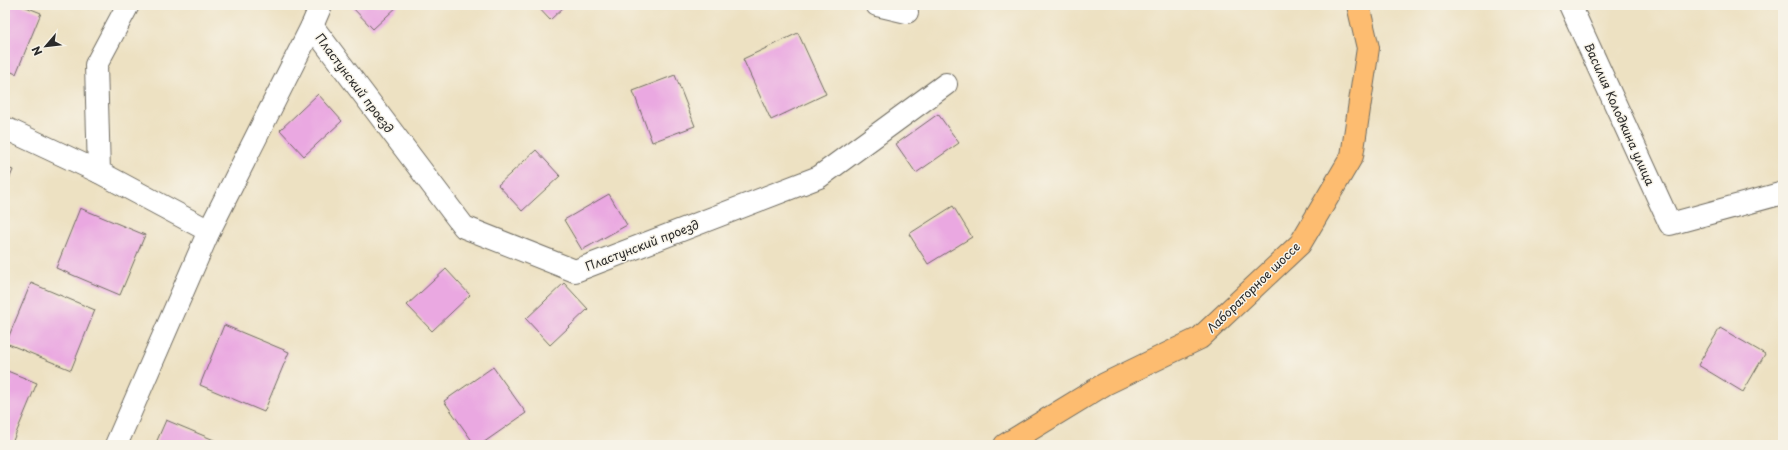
<svg xmlns="http://www.w3.org/2000/svg" width="1788" height="450" viewBox="0 0 1788 450" font-family="'Playpen Sans',sans-serif">
  <style>
    .building { fill: #eaa8e1 }
    .lines { fill: none; stroke-linecap: round; stroke-linejoin: round }
    .minor-casing { stroke: #6f6b60; stroke-width: 24 }
    .major-casing { stroke: #6f6b60; stroke-width: 24 }
    .minor { stroke: #fff; stroke-width: 22 }
    .major { stroke: #fdbc6f; stroke-width: 22 }
    .labels { text-anchor: middle; dominant-baseline: central; stroke-width: 3; stroke-linejoin: round; paint-order: stroke }
    .street-label { font-size: 12px; fill: #2b2b2b; stroke: #f7f3e8 }
  </style>
  <rect width="100%" height="100%" fill="#f7f3e8"/>
  <filter id="ink" filterUnits="userSpaceOnUse"><feTurbulence type="fractalNoise" baseFrequency=".025" numOctaves="2"/><feDisplacementMap in="SourceGraphic" scale="8" xChannelSelector="R" yChannelSelector="G"/><feConvolveMatrix kernelMatrix="1 2 1 2 8 2 1 2 1" color-interpolation-filters="sRGB"/></filter>
  <filter id="wash" filterUnits="userSpaceOnUse"><feTurbulence type="fractalNoise" baseFrequency=".012" numOctaves="4" result="noise"/><feDisplacementMap in="SourceGraphic" scale="16" xChannelSelector="R" yChannelSelector="G"/><feGaussianBlur stdDeviation="0.9" result="paint"/><feColorMatrix in="noise" values="0 0 0 0 0 0 0 0 0 0 0 0 0 0 0 0 0 1.4 0 .05"/><feComposite in="paint" operator="in"/></filter>
  <g filter="url(#wash)">
    <rect width="100%" height="100%" fill="#ede1c2"/>
    <g id="blocks">
      <g class="building">
        <polygon points="5,5 21,5 41,13 16,74 5,69"/>
        <polygon points="350,5 399,5 373,29"/>
        <polygon points="536,5 566,5 550,20"/>
        <polygon points="798,33 826,94 771,120 743,59"/>
        <polygon points="675,75 695,126 652,142 633,91"/>
        <polygon points="318,94 342,121 304,156 280,130"/>
        <polygon points="938,114 959,143 916,173 896,144"/>
        <polygon points="536,150 560,176 522,211 498,185"/>
        <polygon points="5,167 13,170 5,189"/>
        <polygon points="609,194 627,225 582,250 564,220"/>
        <polygon points="953,206 972,237 928,264 909,234"/>
        <polygon points="80,208 145,235 120,295 56,268"/>
        <polygon points="446,269 470,295 432,331 407,305"/>
        <polygon points="31,283 95,310 71,370 6,343"/>
        <polygon points="564,283 588,309 550,345 526,319"/>
        <polygon points="224,325 289,352 264,412 200,385"/>
        <polygon points="1720,328 1765,354 1743,392 1698,365"/>
        <polygon points="493,367 526,413 480,445 475,445 444,401"/>
        <polygon points="5,370 37,383 12,443 5,441"/>
        <polygon points="166,420 226,445 155,445"/>
      </g>
    </g>
  </g>
  <g filter="url(#ink)">
    <use href="#blocks" fill-opacity="0" stroke="#6f6b60" stroke-width="1"/>
    <g class="lines">
      <defs>
        <g id="minor">
          <polyline points="128,5 96,65 99,172 209,231"/>
          <polyline points="877,5 907,12"/>
          <polyline points="1570,5 1670,224 1783,193"/>
          <polyline points="312,26 464,227 575,271 819,177 946,84"/>
          <polyline points="5,128 99,172"/>
          <polyline points="116,445 209,231 312,26 321,5"/>
        </g>
        <polyline id="major" points="1005,445 1105,384 1200,338 1300,244 1352,156 1368,48 1358,5"/>
      </defs>
      <use href="#minor" class="minor-casing"/>
      <use href="#major" class="major-casing"/>
      <use href="#minor" class="minor"/>
      <use href="#major" class="major"/>
    </g>
  </g>
  <g class="labels">
    <g class="street-label">
      <text transform="translate(355 83) rotate(53)">Пластунский проезд</text>
      <text transform="translate(1620 114) rotate(66)">Василия Колодкина улица</text>
      <text transform="translate(642 245) rotate(-21)">Пластунский проезд</text>
      <text transform="translate(1253 287) rotate(-44)">Лабораторное шоссе</text>
    </g>
  </g>
  <rect width="1788" height="450" fill="none" stroke="#f7f3e8" stroke-width="20"/>
  <g transform="translate(46 46) rotate(242)" stroke="#f7f3e8" stroke-width="3" paint-order="stroke">
  <path d="M0-3L7 15L0 10L-7 15Z" fill="#2b2b2b"/>
  <text y="-6" font-size="11" font-weight="bold" text-anchor="middle" fill="#2b2b2b">N</text>
  </g>
</svg>
